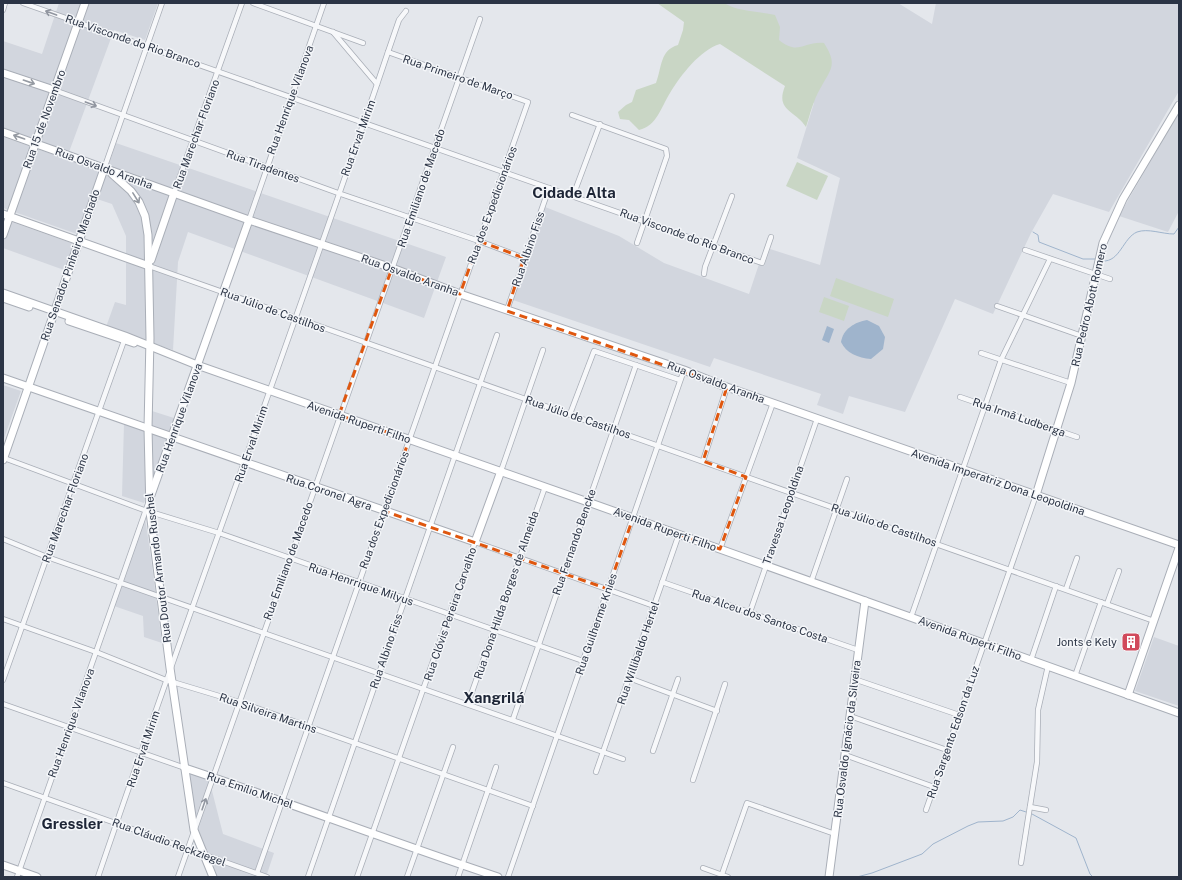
<svg xmlns="http://www.w3.org/2000/svg" width="1182" height="880" viewBox="0 0 1182 880" font-family="'Public Sans',sans-serif">
  <style>
    .built { fill: #d2d6de }
    .green { fill: #c9d6c5 }
    .water { fill: #9fb4cc }
    .lines { fill: none; stroke-linecap: round; stroke-linejoin: round }
    .stream { stroke: #9fb4cc; stroke-width: 1 }
    .street-casing { stroke: #a9aeb7; stroke-width: 6 }
    .secondary-casing { stroke: #a9aeb7; stroke-width: 9 }
    .street { stroke: #f7f8fa; stroke-width: 4.5 }
    .secondary { stroke: #fff; stroke-width: 7 }
    .oneway { stroke: #9196a0 }
    .oneway2 { stroke: #959aa2 }
    .marked { fill: none; stroke: #df570f; stroke-width: 3; stroke-dasharray: 8 5; stroke-linejoin: round }
    .labels { text-anchor: middle; dominant-baseline: central; stroke-width: 3; stroke-linejoin: round; paint-order: stroke }
    .street-label { font-size: 11px; fill: #2b3445; stroke: #f4f6f9 }
    .poi-label { font-size: 11px; fill: #2b3445; stroke: #f4f6f9; text-anchor: end }
    .district-label { font-size: 15px; font-weight: bold; fill: #1d2536; stroke: #f4f6f9 }
  </style>
  <rect width="100%" height="100%" fill="#e4e7ec"/>
  <g class="built">
    <polygon points="59,3 158,3 145,40 114,30 69,152 3,129 3,41 42,54"/>
    <polygon points="661,3 898,3 932,24 936,3 1179,3 1179,91 1109,212 1053,194 1031,233 993,314 955,299 905,412 849,396 843,414 817,405 821,394 714,358 710,367 513,300 545,207 619,236 664,263 749,294 759,264 764,266 770,249 820,265 840,178 797,158 814,103"/>
    <polygon points="1179,112 1179,211 1168,232 1119,216"/>
    <polygon points="3,137 100,171 77,234 3,208"/>
    <polygon points="116,143 446,257 424,318 188,232 178,262 173,350 106,327 115,302 126,305 126,236 112,204 97,199"/>
    <polygon points="3,219 74,244 64,270 3,248"/>
    <polygon points="3,385 21,391 3,441"/>
    <polygon points="152,411 174,418 144,503 122,496 124,423 151,433"/>
    <polygon points="145,518 150,551 162,643 144,637 143,616 114,606"/>
    <polygon points="1154,637 1179,646 1179,706 1135,691"/>
    <polygon points="189,773 209,779 223,834 274,853 266,877 216,877 198,833"/>
  </g>
  <g class="green">
    <path d="M 657,3 L 724,3 C 738,12 759,11 775,15 L 780,27 L 779,40 C 798,56 804,41 824,43 C 838,65 831,69 820,89 C 813,101 810,115 806,127 C 795,110 775,111 785,86 L 720,44 C 700,50 681,75 670,93 C 661,107 657,126 639,130 L 629,120 L 620,119 L 618,112 L 626,105 L 632,102 L 636,90 L 656,83 C 662,67 660,50 678,45 L 683,30 L 684,22 Z"/>
    <polygon points="797,162 828,176 817,200 786,186"/>
    <polygon points="836,278 894,299 888,317 830,296"/>
    <polygon points="824,297 849,306 844,321 819,312"/>
  </g>
  <g class="water">
    <path d="M 867,320 L 879,326 L 885,337 L 883,349 L 871,359 C 858,358 846,353 841,342 C 843,329 855,322 867,320 Z"/>
    <polygon points="827,326 834,329 829,343 822,340"/>
  </g>
  <g class="lines">
    <g class="stream">
      <polyline points="1033,232 1038,235 1039,242 1083,259 1095,259"/>
      <path d="M 1103,261 C 1120,262 1123,238 1137,232 C 1148,228 1162,234 1174,234 L 1179,227"/>
      <polyline points="1032,814 1076,838 1090,874 1093,877"/>
      <polyline points="857,877 872,873 922,854 933,844 968,826 978,822 1003,821 1013,817 1020,810 1026,812"/>
    </g>
    <defs>
      <g id="street">
        <polyline points="23,3 762,263 771,237"/>
        <polyline points="253,3 363,43"/>
        <polyline points="3,10 5,3"/>
        <polyline points="333,32 377,84"/>
        <polyline points="54,90 338,193 479,241 524,258"/>
        <polyline points="572,115 666,149 667,156 637,243"/>
        <polyline points="104,169 162,3"/>
        <polyline points="174,193 242,3"/>
        <polyline points="573,196 600,124"/>
        <polyline points="249,220 324,3"/>
        <polyline points="1025,250 1110,279"/>
        <polyline points="149,266 1154,621"/>
        <polyline points="704,274 705,267 732,196"/>
        <polyline points="997,306 1082,336"/>
        <polyline points="507,310 549,188"/>
        <polyline points="981,353 1071,383"/>
        <polyline points="960,397 1077,437"/>
        <polyline points="570,414 594,351 680,380"/>
        <polyline points="4,458 144,510 219,533 583,661"/>
        <polyline points="703,461 727,387"/>
        <polyline points="501,471 543,350"/>
        <polyline points="3,539 47,557 623,759"/>
        <polyline points="720,549 773,403"/>
        <polyline points="662,582 858,650"/>
        <polyline points="811,582 847,479"/>
        <polyline points="1066,589 1077,558"/>
        <polyline points="1107,604 1119,571"/>
        <polyline points="750,612 817,419"/>
        <polyline points="911,617 1001,360 1050,259"/>
        <polyline points="3,619 96,652 166,680 239,702 533,806"/>
        <polyline points="1031,660 1056,586"/>
        <polyline points="1075,676 1101,602"/>
        <polyline points="629,678 717,711"/>
        <polyline points="854,679 959,715"/>
        <polyline points="3,680 125,338"/>
        <polyline points="468,703 545,487"/>
        <polyline points="3,704 185,768"/>
        <polyline points="850,716 947,750"/>
        <polyline points="513,719 636,365"/>
        <polyline points="653,751 678,679"/>
        <polyline points="845,755 934,787"/>
        <polyline points="596,772 679,534"/>
        <polyline points="693,780 725,684"/>
        <polyline points="3,783 267,877"/>
        <polyline points="1030,807 1046,810"/>
        <polyline points="926,810 1036,495"/>
        <polyline points="1021,863 1037,762 1038,710 1048,666"/>
        <polyline points="703,868 728,877"/>
        <polyline points="257,873 528,102 388,52"/>
        <polyline points="17,877 149,501"/>
        <path d="M 98,877 C 192,601 295,328 388,52 L 399,20 L 406,11"/>
        <polyline points="178,877 480,19"/>
        <polyline points="308,877 497,335"/>
        <polyline points="357,877 475,542 654,606"/>
        <polyline points="407,877 453,747"/>
        <polyline points="458,877 496,767"/>
        <polyline points="508,877 684,370"/>
        <polyline points="721,877 747,803 835,834"/>
      </g>
      <g id="secondary">
        <polyline points="3,73 54,90"/>
        <polyline points="3,132 249,220 392,268 460,294 684,370 721,385 1179,545"/>
        <polyline points="112,174 131,191 139,202 145,216 148,235 150,338 148,428 150,512 170,668 194,830 213,877"/>
        <polyline points="3,214 149,266"/>
        <polyline points="3,235 85,3"/>
        <polyline points="151,260 174,193"/>
        <polyline points="3,293 125,336 197,365 588,502 1179,713"/>
        <polyline points="3,298 29,307"/>
        <polyline points="69,321 134,343"/>
        <polyline points="3,378 475,542 501,471"/>
        <polyline points="3,460 104,169"/>
        <polyline points="151,495 249,220"/>
        <polyline points="1036,495 1071,383 1103,243 1123,199 1179,105"/>
        <polyline points="1128,695 1179,548"/>
        <path d="M 185,768 C 290,803 393,842 498,877"/>
        <polyline points="3,865 37,877"/>
        <polyline points="829,877 865,601"/>
      </g>
    </defs>
    <use href="#street" class="street-casing"/>
    <use href="#secondary" class="secondary-casing"/>
    <use href="#street" class="street"/>
    <use href="#secondary" class="secondary"/>
  </g>
  <defs><path id="oneway-shaft" d="M-6 0H5M1.5-3L5.5 0L1.5 3" fill="none" stroke-width="1.6" stroke-linecap="round" stroke-linejoin="round"/></defs>
  <g class="oneway">
    <use href="#oneway-shaft" transform="translate(51 13) rotate(-160)"/>
    <use href="#oneway-shaft" transform="translate(91 104) rotate(20)"/>
    <use href="#oneway-shaft" transform="translate(204 804) rotate(-71)"/>
  </g>
  <g class="oneway2">
    <use href="#oneway-shaft" transform="translate(29 82) rotate(19)"/>
    <use href="#oneway-shaft" transform="translate(19 137) rotate(-161)"/>
    <use href="#oneway-shaft" transform="translate(136 198) rotate(58)"/>
  </g>
  <path class="marked" d="M 479,241 L 524,258 L 507,311 L 727,387 L 703,461 L 746,477 L 720,549 L 633,518 L 608,589 L 384,511 L 409,440 L 339,415 L 392,268 L 460,294 Z"/>
  <defs>
    <symbol id="building-square" viewBox="-11 -11 22 22"><rect x="-9" y="-9" width="18" height="18" rx="4" fill="#d1495b" stroke="#f4f6f9"/><path d="M-4-6H4V6H1V3H-1V6H-4ZM-2.5-4.3h1.7v1.8h-1.7ZM.8-4.3h1.7v1.8H.8ZM-2.5-1h1.7V.8h-1.7ZM.8-1h1.7V.8H.8Z" fill="#fff"/></symbol>
  </defs>
  <g fill-rule="evenodd">
    <use href="#building-square" x="1120" y="631" width="22" height="22"/>
  </g>
  <g class="labels">
    <g class="street-label">
      <text transform="translate(133 41) rotate(19)">Rua Visconde do Rio Branco</text>
      <text transform="translate(458 77) rotate(19)">Rua Primeiro de Março</text>
      <text transform="translate(290 100) rotate(-70)">Rua Henrique Vilanova</text>
      <text transform="translate(44 119) rotate(-70)">Rua 15 de Novembro</text>
      <text transform="translate(196 134) rotate(-70)">Rua Marechar Floriano</text>
      <text transform="translate(358 138) rotate(-70)">Rua Erval Mirim</text>
      <text transform="translate(263 166) rotate(20)">Rua Tiradentes</text>
      <text transform="translate(104 168) rotate(20)">Rua Osvaldo Aranha</text>
      <text transform="translate(421 188) rotate(-71)">Rua Emiliano de Macedo</text>
      <text transform="translate(492 205) rotate(-70)">Rua dos Expedicionários</text>
      <text transform="translate(687 236) rotate(20)">Rua Visconde do Rio Branco</text>
      <text transform="translate(528 249) rotate(-71)">Rua Albino Fiss</text>
      <text transform="translate(70 265) rotate(-71)">Rua Senador Pinheiro Machado</text>
      <text transform="translate(410 275) rotate(20)">Rua Osvaldo Aranha</text>
      <text transform="translate(1089 305) rotate(-77)">Rua Pedro Abott Romero</text>
      <text transform="translate(273 310) rotate(20)">Rua Júlio de Castilhos</text>
      <text transform="translate(716 382) rotate(20)">Rua Osvaldo Aranha</text>
      <text transform="translate(578 417) rotate(19)">Rua Júlio de Castilhos</text>
      <text transform="translate(1019 417) rotate(19)">Rua Irmã Ludberga</text>
      <text transform="translate(179 418) rotate(-70)">Rua Henrique Vilanova</text>
      <text transform="translate(359 422) rotate(19)">Avenida Ruperti Filho</text>
      <text transform="translate(251 444) rotate(-71)">Rua Erval Mirim</text>
      <text transform="translate(998 482) rotate(19)">Avenida Imperatriz Dona Leopoldina</text>
      <text transform="translate(329 492) rotate(19)">Rua Coronel Agra</text>
      <text transform="translate(65 508) rotate(-70)">Rua Marechar Floriano</text>
      <text transform="translate(384 510) rotate(-70)">Rua dos Expedicionários</text>
      <text transform="translate(783 515) rotate(-71)">Travessa Leopoldina</text>
      <text transform="translate(884 525) rotate(19)">Rua Júlio de Castilhos</text>
      <text transform="translate(665 529) rotate(20)">Avenida Ruperti Filho</text>
      <text transform="translate(574 542) rotate(-71)">Rua Fernando Bencke</text>
      <text transform="translate(288 561) rotate(-70)">Rua Emiliano de Macedo</text>
      <text transform="translate(158 568) rotate(-97)">Rua Doutor Armando Ruschel</text>
      <text transform="translate(361 584) rotate(19)">Rua Henrrique Milyus</text>
      <text transform="translate(506 595) rotate(-71)">Rua Dona Hilda Borges de Almeida</text>
      <text transform="translate(450 614) rotate(-71)">Rua Clóvis Pereira Carvalho</text>
      <text transform="translate(760 616) rotate(19)">Rua Alceu dos Santos Costa</text>
      <text transform="translate(596 624) rotate(-71)">Rua Guilherme Knies</text>
      <text transform="translate(970 638) rotate(20)">Avenida Ruperti Filho</text>
      <text transform="translate(386 651) rotate(-71)">Rua Albino Fiss</text>
      <text transform="translate(638 653) rotate(-71)">Rua Willibaldo Hertel</text>
      <text transform="translate(268 713) rotate(19)">Rua Silveira Martins</text>
      <text transform="translate(71 723) rotate(-70)">Rua Henrique Vilanova</text>
      <text transform="translate(953 732) rotate(-71)">Rua Sargento Edson da Luz</text>
      <text transform="translate(847 739) rotate(-83)">Rua Osvaldo Ignácio da Silveira</text>
      <text transform="translate(143 749) rotate(-71)">Rua Erval Mirim</text>
      <text transform="translate(250 790) rotate(19)">Rua Emílio Michel</text>
      <text transform="translate(169 842) rotate(20)">Rua Cláudio Reckziegel</text>
    </g>
    <g class="poi-label">
      <text x="1117" y="642">Jonts e Kely</text>
    </g>
    <g class="district-label">
      <text x="574" y="192">Cidade Alta</text>
      <text x="494" y="697">Xangrilá</text>
      <text x="72" y="823">Gressler</text>
    </g>
  </g>
  <rect width="1182" height="880" fill="none" stroke="#2b3445" stroke-width="8"/>
</svg>
